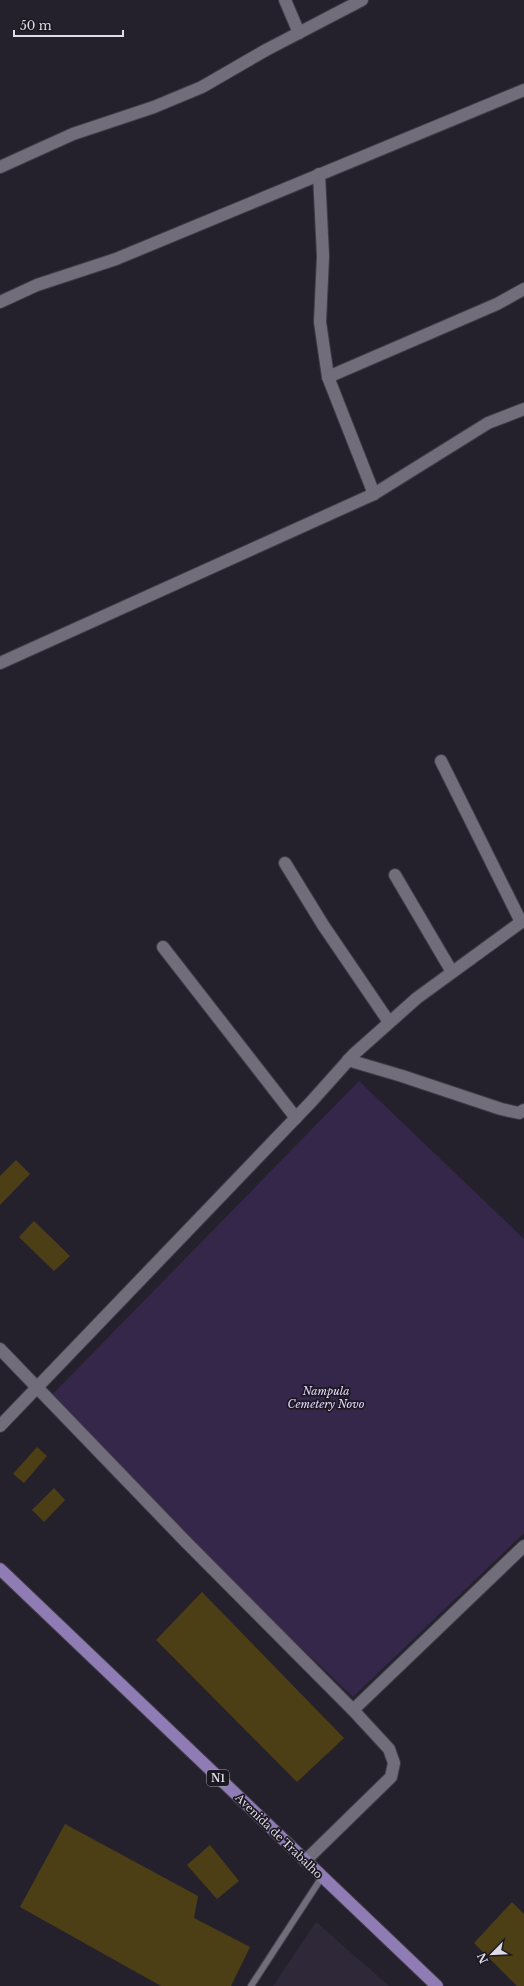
<svg xmlns="http://www.w3.org/2000/svg" width="524" height="1986" viewBox="0 0 524 1986" font-family="'Libre Baskerville',serif">
  <style>
    .built { fill: #2e2839 }
    .green { fill: #342749 }
    .building { fill: #4d3f15 }
    .lines { fill: none; stroke-linecap: round; stroke-linejoin: round }
    .service-casing { stroke: #403c46; stroke-width: 8 }
    .minor-casing { stroke: #403c46; stroke-width: 14 }
    .trunk-casing { stroke: #403c46; stroke-width: 14 }
    .service { stroke: #726d7b; stroke-width: 6 }
    .minor { stroke: #726d7b; stroke-width: 12 }
    .trunk { stroke: #907cb4; stroke-width: 12 }
    .labels { text-anchor: middle; dominant-baseline: central; stroke-width: 3.5; stroke-linejoin: round; paint-order: stroke }
    .shield { fill: #1b1822; stroke: #a4a1aa; stroke-width: 1 }
    .shield-label { font-size: 10px; font-weight: bold; fill: #dfdce4 }
    .park-label { font-size: 11px; font-style: italic; fill: #e4d7fe; stroke: #1b1822 }
    .street-label { font-size: 11px; fill: #dfdce4; stroke: #1b1822 }
  </style>
  <rect width="100%" height="100%" fill="#25212c"/>
  <polygon class="built" points="316,1922 389,1986 273,1986"/>
  <polygon class="green" points="359,1081 524,1239 524,1533 353,1697 44,1403"/>
  <g class="building">
    <polygon points="16,1160 30,1174 0,1205 0,1176"/>
    <polygon points="34,1221 70,1256 54,1271 19,1237"/>
    <polygon points="37,1447 47,1456 24,1483 13,1474"/>
    <polygon points="54,1488 65,1500 44,1522 32,1510"/>
    <polygon points="202,1592 344,1738 297,1782 156,1640"/>
    <polygon points="65,1824 198,1896 194,1918 250,1947 231,1986 161,1986 20,1907"/>
    <polygon points="210,1845 239,1881 217,1899 187,1865"/>
    <polygon points="512,1902 524,1914 524,1986 517,1986 474,1943"/>
  </g>
  <g class="lines">
    <defs>
      <polyline id="service" points="251,1986 322,1877"/>
      <g id="minor">
        <polyline points="285,0 299,33"/>
        <polyline points="0,167 73,134 154,107 202,87 266,50 362,0"/>
        <polyline points="319,174 323,256 320,322 328,377 374,494"/>
        <polyline points="0,302 37,285 116,259 524,90"/>
        <polyline points="328,377 497,304 524,289"/>
        <polyline points="0,663 374,494 488,423 524,409"/>
        <polyline points="441,761 521,922"/>
        <polyline points="285,863 323,925 389,1022"/>
        <polyline points="395,875 452,972"/>
        <polyline points="163,947 296,1118"/>
        <polyline points="348,1060 402,1076 501,1109 519,1113 524,1110"/>
        <polyline points="0,1349 186,1542 353,1710 389,1749 394,1763 391,1777 305,1861"/>
        <polyline points="0,1426 311,1102 354,1054 417,998 524,920"/>
        <polyline points="353,1710 524,1546"/>
      </g>
      <polyline id="trunk" points="0,1569 437,1986"/>
    </defs>
    <use href="#service" class="service-casing"/>
    <use href="#minor" class="minor-casing"/>
    <use href="#trunk" class="trunk-casing"/>
    <use href="#service" class="service"/>
    <use href="#minor" class="minor"/>
    <use href="#trunk" class="trunk"/>
  </g>
  <g class="labels">
    <rect class="shield" x="207" y="1770" width="22" height="16" rx="3"/>
    <g class="shield-label">
      <text x="218" y="1778">N1</text>
    </g>
    <g class="park-label">
      <text x="326" y="1391">Nampula<tspan x="326" dy="13">Cemetery Novo</tspan></text>
    </g>
    <g class="street-label">
      <text transform="translate(279 1836) rotate(44)">Avenida de Trabalho</text>
    </g>
  </g>
  <g transform="translate(492 1954) rotate(246)" stroke="#1b1822" stroke-width="3" paint-order="stroke">
  <path d="M0-3L7 15L0 10L-7 15Z" fill="#dfdce4"/>
  <text y="-6" font-size="11" font-weight="bold" text-anchor="middle" fill="#dfdce4">N</text>
  </g>
  <path d="M14 30v6h109v-6" fill="none" stroke="#dfdce4" stroke-width="2"/>
  <text x="20" y="30" font-size="12" fill="#dfdce4" stroke="#1b1822" stroke-width="3" paint-order="stroke">50 m</text>
</svg>
